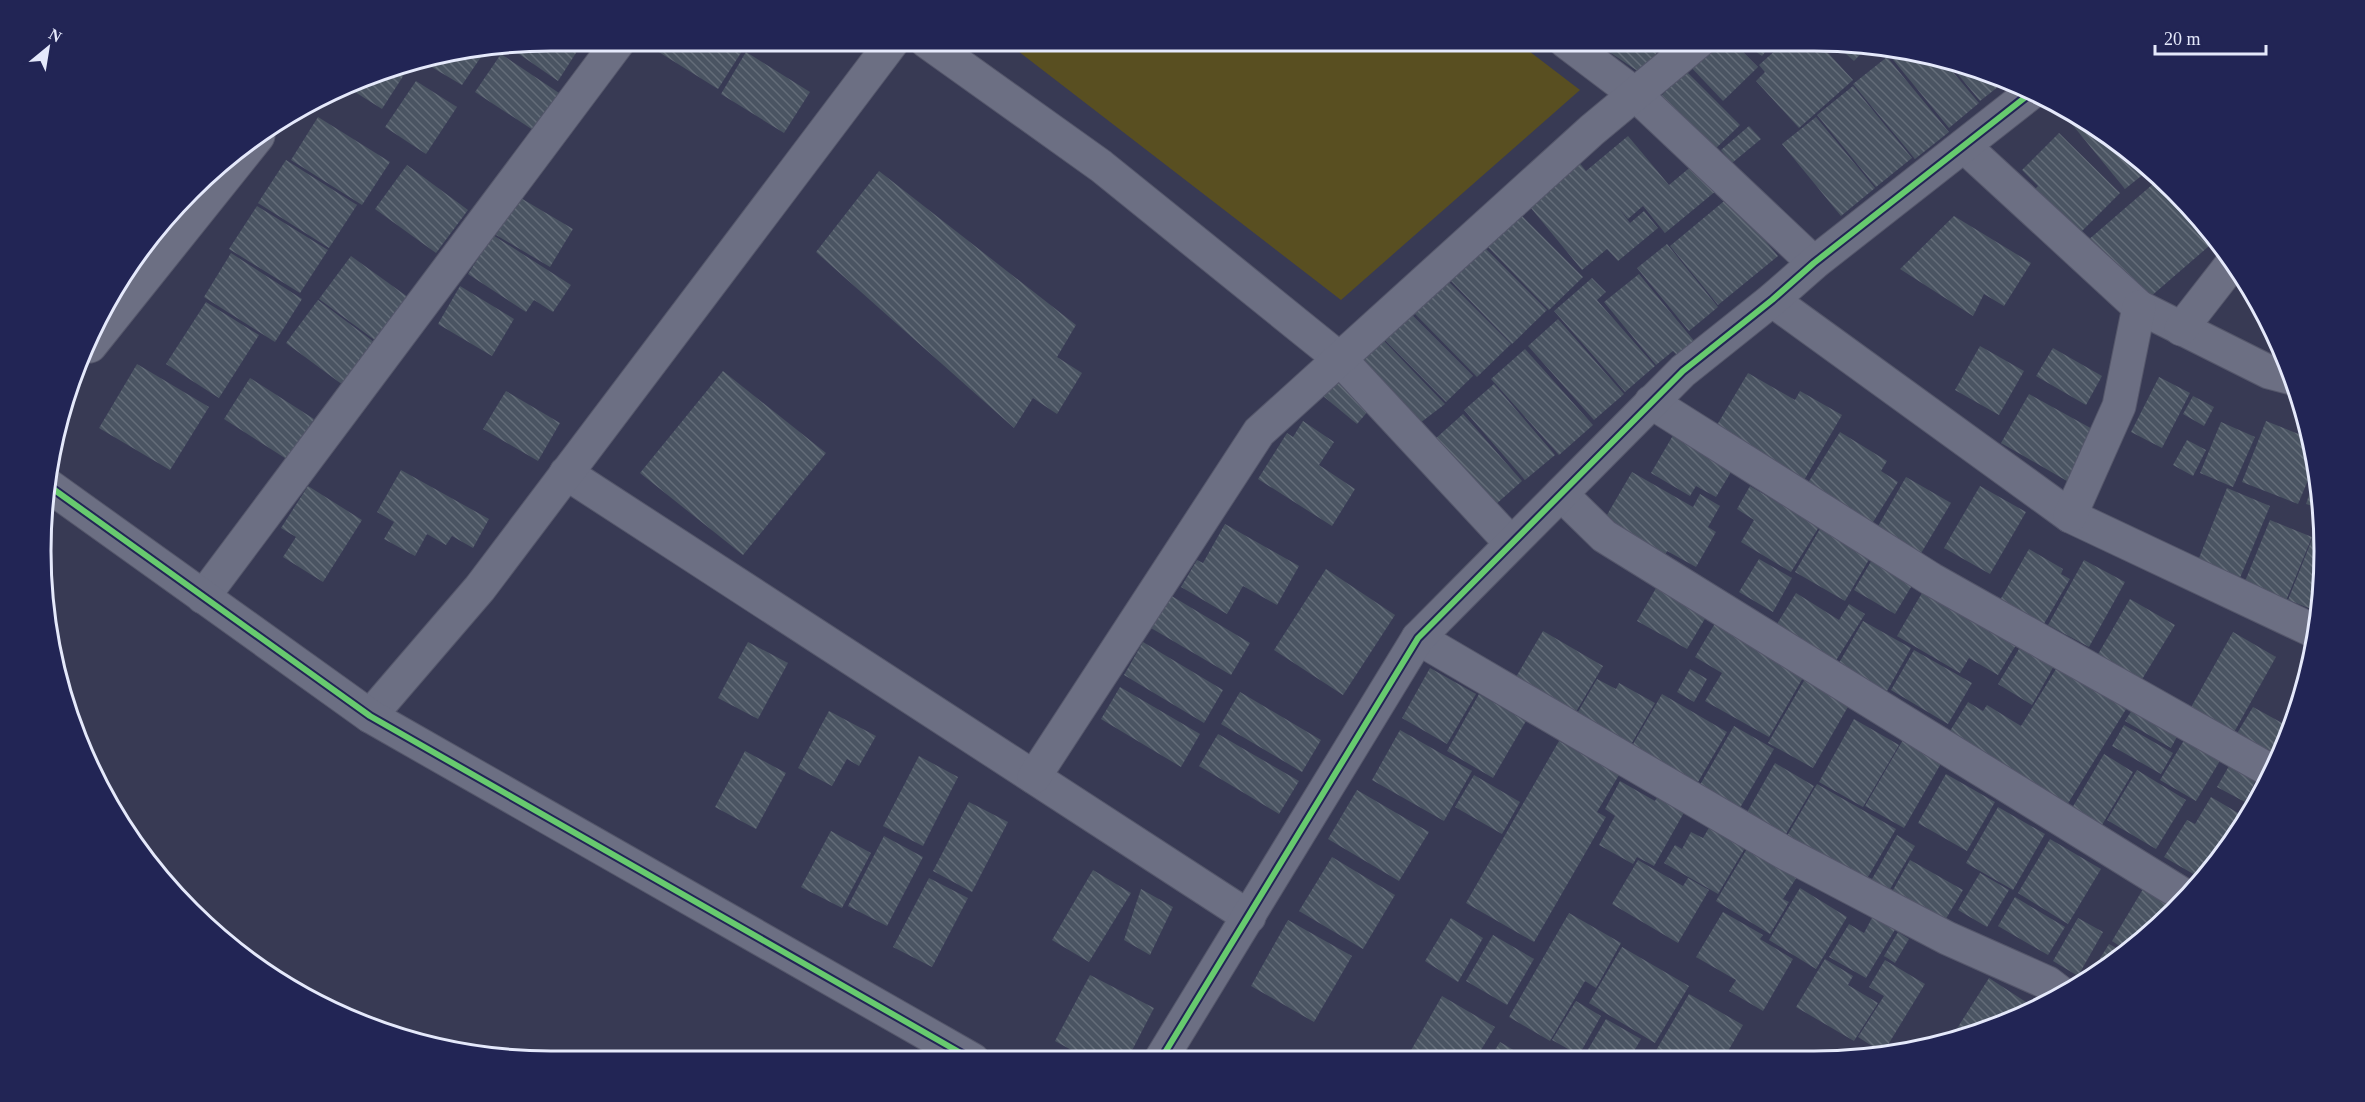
<svg xmlns="http://www.w3.org/2000/svg" width="2365" height="1102" viewBox="0 0 2365 1102" font-family="'Times New Roman',serif">
  <style>
    .green { fill: #594f21 }
    .building { fill: url(#building-back-hatch) }
    .lines { fill: none; stroke-linecap: round; stroke-linejoin: round }
    .minor-casing { stroke: #55576b; stroke-width: 35 }
    .tertiary-casing { stroke: #55576b; stroke-width: 35 }
    .minor { stroke: #6c6f83; stroke-width: 33 }
    .tertiary { stroke: #6c6f83; stroke-width: 33 }
    .cycleway-casing { stroke: #222555; stroke-width: 10 }
    .cycleway { stroke: #67ca6e; stroke-width: 6 }
    .rim { fill: none; stroke: #e5e9fb; stroke-width: 3 }
  </style>
  <defs>
    <pattern id="building-back-hatch" width="6" height="6" patternUnits="userSpaceOnUse" patternTransform="scale(1.5)"><rect width="6" height="6" fill="#4a5462"/><path d="M-1 5l2 2M0 0l6 6M5-1l2 2" fill="none" stroke="#646d79"/></pattern>
  </defs>
  <rect width="100%" height="100%" fill="#383a54"/>
  <polygon class="green" points="1005,41 1516,41 1580,90 1341,300"/>
  <g class="building">
    <polygon points="551,40 583,42 558,81 509,47"/>
    <polygon points="648,41 732,41 744,48 718,89 646,44"/>
    <polygon points="736,41 753,41 748,48"/>
    <polygon points="1593,41 1665,41 1642,74"/>
    <polygon points="1711,41 1732,41 1758,67 1723,101 1687,63"/>
    <polygon points="1741,41 1774,41 1762,56"/>
    <polygon points="1786,41 1817,41 1853,80 1799,128 1756,81 1765,72 1759,65"/>
    <polygon points="1833,42 1868,46 1854,61"/>
    <polygon points="1899,49 1913,50 1942,59 1979,103 1949,128 1890,56"/>
    <polygon points="485,51 462,85 423,62"/>
    <polygon points="746,52 810,92 784,133 721,94"/>
    <polygon points="501,54 559,93 533,130 475,92"/>
    <polygon points="1887,57 1949,132 1915,159 1853,84"/>
    <polygon points="1946,60 2008,79 1980,101"/>
    <polygon points="405,65 409,67 382,109 355,92 363,78 387,68"/>
    <polygon points="1686,71 1740,125 1711,153 1659,98"/>
    <polygon points="416,81 457,107 426,154 385,127"/>
    <polygon points="1853,86 1912,158 1876,187 1817,115"/>
    <polygon points="2072,113 2097,126 2150,169 2125,189 2066,117"/>
    <polygon points="318,117 390,162 362,205 291,160"/>
    <polygon points="1816,117 1875,188 1841,216 1782,144"/>
    <polygon points="1749,126 1761,139 1732,163 1721,150"/>
    <polygon points="2059,133 2120,193 2072,241 2027,197 2038,186 2022,170"/>
    <polygon points="1628,136 1669,185 1700,159 1722,186 1665,233 1643,206 1628,219 1618,207 1630,223 1644,211 1658,228 1618,261 1607,249 1582,270 1526,202 1578,161 1586,171"/>
    <polygon points="286,160 357,205 329,248 258,203"/>
    <polygon points="407,165 468,210 436,253 375,209"/>
    <polygon points="879,171 1076,325 1057,357 1082,373 1057,414 1033,398 1014,428 816,252"/>
    <polygon points="2160,178 2175,190 2216,240 2142,304 2087,241"/>
    <polygon points="519,197 573,229 550,267 496,235"/>
    <polygon points="1729,197 1778,256 1718,305 1670,246"/>
    <polygon points="257,206 328,250 300,293 229,249"/>
    <polygon points="1521,215 1583,277 1549,310 1487,246"/>
    <polygon points="1954,216 2031,263 2004,306 1984,294 1973,316 1900,269"/>
    <polygon points="493,235 571,285 553,312 534,300 526,312 468,274"/>
    <polygon points="1667,244 1718,307 1689,331 1637,268"/>
    <polygon points="1485,248 1547,310 1512,344 1450,280"/>
    <polygon points="231,253 302,299 275,342 204,297"/>
    <polygon points="351,256 412,300 380,344 319,299"/>
    <polygon points="1639,274 1695,342 1678,356 1673,351 1656,365 1604,302"/>
    <polygon points="1592,278 1606,292 1597,300 1655,366 1625,392 1554,311"/>
    <polygon points="1449,282 1511,344 1477,377 1414,313"/>
    <polygon points="460,286 514,319 492,356 438,324"/>
    <polygon points="318,300 378,345 347,388 286,343"/>
    <polygon points="206,302 259,335 219,398 166,364"/>
    <polygon points="1411,314 1473,376 1446,402 1384,339"/>
    <polygon points="1558,319 1624,394 1594,420 1528,346"/>
    <polygon points="1382,339 1445,404 1416,426 1353,362"/>
    <polygon points="1980,346 2024,371 1999,415 1955,390"/>
    <polygon points="2053,348 2102,376 2086,405 2036,376"/>
    <polygon points="1525,349 1593,425 1559,455 1491,379"/>
    <polygon points="137,364 209,407 170,470 99,428"/>
    <polygon points="723,371 826,453 743,555 640,473"/>
    <polygon points="1748,373 1795,400 1800,391 1842,415 1803,482 1714,430"/>
    <polygon points="1342,374 1376,402 1357,424 1323,396"/>
    <polygon points="2159,377 2190,393 2162,448 2131,432"/>
    <polygon points="250,378 314,419 288,460 224,419"/>
    <polygon points="1494,384 1555,455 1525,480 1464,410"/>
    <polygon points="506,391 560,423 538,461 483,429"/>
    <polygon points="2029,394 2096,431 2067,481 2001,443"/>
    <polygon points="2193,396 2214,407 2204,426 2183,414"/>
    <polygon points="1463,414 1522,481 1494,506 1435,439"/>
    <polygon points="1303,421 1334,442 1319,465 1355,489 1332,526 1258,479 1287,433 1293,437"/>
    <polygon points="2266,421 2311,439 2316,461 2298,504 2242,482"/>
    <polygon points="2221,422 2255,437 2233,487 2200,473"/>
    <polygon points="1675,432 1734,467 1716,497 1696,486 1690,496 1651,473"/>
    <polygon points="1840,432 1887,461 1881,471 1898,482 1865,535 1804,489"/>
    <polygon points="2187,440 2206,450 2193,476 2173,465"/>
    <polygon points="401,470 489,519 473,548 452,536 446,545 427,534 415,556 384,539 394,522 377,512"/>
    <polygon points="2317,471 2319,494 2320,508 2306,504"/>
    <polygon points="1632,472 1693,507 1700,494 1720,506 1708,527 1716,532 1696,567 1667,551 1663,560 1604,520"/>
    <polygon points="1906,477 1951,503 1917,560 1873,535"/>
    <polygon points="308,486 362,520 323,582 283,557 296,537 281,528"/>
    <polygon points="1750,486 1819,527 1791,572 1741,542 1754,520 1737,509"/>
    <polygon points="1980,486 2026,512 1990,574 1944,548"/>
    <polygon points="2227,488 2270,506 2237,585 2195,568"/>
    <polygon points="2270,520 2312,537 2283,608 2241,591"/>
    <polygon points="1225,524 1299,566 1277,605 1243,586 1227,614 1181,587 1197,560 1203,563"/>
    <polygon points="1821,527 1871,556 1845,601 1795,572"/>
    <polygon points="2316,529 2323,531 2324,551 2319,612 2288,600"/>
    <polygon points="2029,549 2063,569 2061,574 2070,579 2038,634 1995,609"/>
    <polygon points="1876,553 1917,577 1895,614 1854,590"/>
    <polygon points="1759,559 1792,578 1773,612 1739,592"/>
    <polygon points="2084,560 2125,582 2089,647 2048,625"/>
    <polygon points="1326,569 1395,615 1343,695 1274,650"/>
    <polygon points="1659,583 1709,612 1687,649 1637,621"/>
    <polygon points="1926,586 2019,640 1998,675 1969,658 1960,673 1897,636"/>
    <polygon points="1796,593 1839,620 1849,604 1865,614 1835,662 1772,632"/>
    <polygon points="1170,595 1250,643 1231,675 1151,628"/>
    <polygon points="2130,599 2175,625 2141,681 2097,656"/>
    <polygon points="1717,620 1804,676 1769,737 1705,701 1722,673 1695,657"/>
    <polygon points="1863,621 1911,648 1887,691 1839,663"/>
    <polygon points="1543,631 1603,666 1573,717 1513,682"/>
    <polygon points="2233,632 2276,657 2233,734 2190,709"/>
    <polygon points="748,642 788,663 758,719 718,698"/>
    <polygon points="1143,642 1223,690 1204,723 1124,675"/>
    <polygon points="2022,644 2055,664 2032,705 1998,684"/>
    <polygon points="1914,650 1972,683 1948,724 1891,690"/>
    <polygon points="2059,664 2128,706 2067,805 1945,739 1968,702 1983,711 1987,705 2021,726"/>
    <polygon points="1430,668 1476,694 1447,744 1402,718"/>
    <polygon points="1690,669 1707,679 1694,702 1677,692"/>
    <polygon points="1597,679 1616,689 1619,683 1655,703 1629,748 1575,717"/>
    <polygon points="1805,679 1849,705 1813,768 1768,743"/>
    <polygon points="1120,687 1200,734 1181,767 1101,719"/>
    <polygon points="1240,692 1321,740 1302,772 1221,724"/>
    <polygon points="1479,694 1526,721 1493,778 1447,751"/>
    <polygon points="1662,694 1727,732 1694,789 1629,751"/>
    <polygon points="2134,707 2179,733 2171,748 2125,721"/>
    <polygon points="2253,707 2291,728 2287,743 2277,759 2236,735"/>
    <polygon points="829,711 876,736 859,766 847,759 832,786 798,768"/>
    <polygon points="1854,719 1899,745 1863,807 1819,782"/>
    <polygon points="2124,725 2173,753 2161,774 2112,746"/>
    <polygon points="1734,726 1774,749 1737,813 1697,790"/>
    <polygon points="1400,730 1472,771 1444,821 1372,780"/>
    <polygon points="1218,734 1299,781 1279,814 1199,766"/>
    <polygon points="2186,737 2221,759 2196,801 2160,780"/>
    <polygon points="1904,738 1943,760 1904,828 1865,806"/>
    <polygon points="1559,741 1619,775 1597,812 1606,817 1534,942 1466,903"/>
    <polygon points="745,751 786,773 756,829 715,807"/>
    <polygon points="2104,754 2133,772 2102,825 2072,808"/>
    <polygon points="919,756 958,777 923,846 883,826"/>
    <polygon points="1775,763 1814,786 1779,846 1742,821"/>
    <polygon points="2229,766 2256,780 2245,802 2217,787"/>
    <polygon points="2137,770 2186,800 2156,849 2107,820"/>
    <polygon points="1946,774 1995,802 1967,851 1918,823"/>
    <polygon points="1474,775 1520,802 1502,834 1455,807"/>
    <polygon points="1620,781 1655,801 1659,794 1686,809 1654,866 1637,857 1633,864 1599,845 1615,816 1605,809"/>
    <polygon points="1817,784 1896,829 1865,882 1783,843"/>
    <polygon points="2257,785 2262,788 2246,815 2241,812"/>
    <polygon points="1357,790 1429,832 1399,881 1328,839"/>
    <polygon points="2211,797 2245,817 2219,861 2202,879 2164,857 2187,820 2195,824"/>
    <polygon points="969,802 1008,822 972,892 933,871"/>
    <polygon points="1998,807 2045,834 2013,890 1966,863"/>
    <polygon points="1713,821 1748,843 1718,894 1664,863 1675,845 1682,849 1691,832 1703,838"/>
    <polygon points="831,831 871,853 842,908 801,887"/>
    <polygon points="1897,835 1915,846 1886,896 1868,886"/>
    <polygon points="884,836 923,857 887,926 848,906"/>
    <polygon points="2050,839 2101,869 2068,924 2018,893"/>
    <polygon points="1748,847 1797,877 1783,899 1789,902 1770,934 1716,901"/>
    <polygon points="1332,857 1395,895 1363,949 1299,911"/>
    <polygon points="1638,860 1683,886 1688,878 1709,890 1678,943 1612,904"/>
    <polygon points="1910,860 1963,890 1941,927 1889,897"/>
    <polygon points="1093,870 1131,893 1089,962 1052,940"/>
    <polygon points="1980,873 2009,890 1987,927 1958,910"/>
    <polygon points="929,878 968,898 932,967 893,947"/>
    <polygon points="1800,888 1847,917 1816,969 1769,940"/>
    <polygon points="1141,889 1173,907 1150,955 1124,940"/>
    <polygon points="2143,889 2173,908 2129,952 2112,941"/>
    <polygon points="2015,897 2065,927 2048,955 1998,926"/>
    <polygon points="1723,912 1763,935 1760,939 1793,959 1763,1011 1729,991 1736,980 1696,957"/>
    <polygon points="1569,913 1621,943 1596,988 1585,981 1550,1041 1509,1017"/>
    <polygon points="1874,914 1896,928 1866,978 1829,957 1849,924 1864,933"/>
    <polygon points="1451,918 1483,938 1458,982 1425,961"/>
    <polygon points="2078,918 2103,932 2078,976 2053,961"/>
    <polygon points="1288,920 1352,956 1314,1022 1251,986"/>
    <polygon points="1898,932 1909,939 1895,963 1884,956"/>
    <polygon points="1493,935 1534,959 1507,1005 1466,981"/>
    <polygon points="2109,944 2127,954 2089,976"/>
    <polygon points="1622,947 1689,986 1655,1043 1589,1003"/>
    <polygon points="1825,959 1853,976 1848,985 1878,1003 1854,1041 1796,1007"/>
    <polygon points="1885,960 1925,984 1883,1053 1858,1037 1884,996 1869,987"/>
    <polygon points="1090,975 1154,1008 1127,1060 1090,1060 1055,1041"/>
    <polygon points="1989,978 2035,1008 2010,1023 1951,1038"/>
    <polygon points="1689,994 1743,1025 1724,1058 1662,1058 1654,1054"/>
    <polygon points="1442,996 1495,1027 1476,1058 1406,1059"/>
    <polygon points="1576,1001 1601,1016 1579,1055 1552,1040"/>
    <polygon points="1606,1019 1641,1039 1630,1058 1583,1058"/>
    <polygon points="1500,1042 1527,1058 1490,1058"/>
    <polygon points="1270,1050 1286,1059 1265,1059"/>
  </g>
  <g class="lines">
    <defs>
      <g id="minor">
        <polyline points="926,41 1101,166 1340,359 1511,543"/>
        <polyline points="1565,41 1635,94 1814,263"/>
        <polyline points="1964,146 2139,307 2269,372 2292,378"/>
        <polyline points="1772,300 2070,516 2316,632"/>
        <polyline points="2181,329 2234,261"/>
        <polyline points="90,346 258,136"/>
        <polyline points="1651,402 1931,579 2271,771"/>
        <polyline points="566,473 1249,917"/>
        <polyline points="1561,494 1604,536 2185,896"/>
        <polyline points="2070,516 2119,406 2139,307"/>
        <polyline points="203,597 619,41"/>
        <polyline points="1418,638 1785,853 1947,938 2048,983 2061,993"/>
        <polyline points="370,716 480,588 893,41"/>
        <polyline points="1034,777 1259,432 1592,130 1699,41"/>
      </g>
      <g id="tertiary">
        <polyline points="49,486 370,716 973,1060"/>
        <polyline points="1161,1059 1418,638 1683,371 1772,300 1814,263 2032,92"/>
      </g>
    </defs>
    <use href="#minor" class="minor-casing"/>
    <use href="#tertiary" class="tertiary-casing"/>
    <use href="#minor" class="minor"/>
    <use href="#tertiary" class="tertiary"/>
    <defs>
      <g id="cycleway">
        <polyline points="49,486 370,716 973,1060"/>
        <polyline points="1161,1059 1418,638 1683,371 1772,300 1814,263 2032,92"/>
      </g>
    </defs>
    <use href="#cycleway" class="cycleway-casing"/>
    <use href="#cycleway" class="cycleway"/>
  </g>
  <path d="M0 0H2365V1102H0ZM551 51H1814A500 500 0 0 1 2314 551V551A500 500 0 0 1 1814 1051H551A500 500 0 0 1 51 551V551A500 500 0 0 1 551 51Z" fill="#222555" fill-rule="evenodd"/>
  <path class="rim" d="M551 51H1814A500 500 0 0 1 2314 551V551A500 500 0 0 1 1814 1051H551A500 500 0 0 1 51 551V551A500 500 0 0 1 551 51Z"/>
  <g transform="translate(48 48) rotate(30)" stroke="#222555" stroke-width="4.5" paint-order="stroke">
  <path d="M0-4.5L10 22L0 15L-10 22Z" fill="#e5e9fb"/>
  <text y="-9" font-size="16" font-weight="bold" text-anchor="middle" fill="#e5e9fb">N</text>
  </g>
  <path d="M2155 45v9h111v-9" fill="none" stroke="#e5e9fb" stroke-width="3"/>
  <text x="2164" y="45" font-size="18" fill="#e5e9fb" stroke="#222555" stroke-width="4.5" paint-order="stroke">20 m</text>
</svg>
